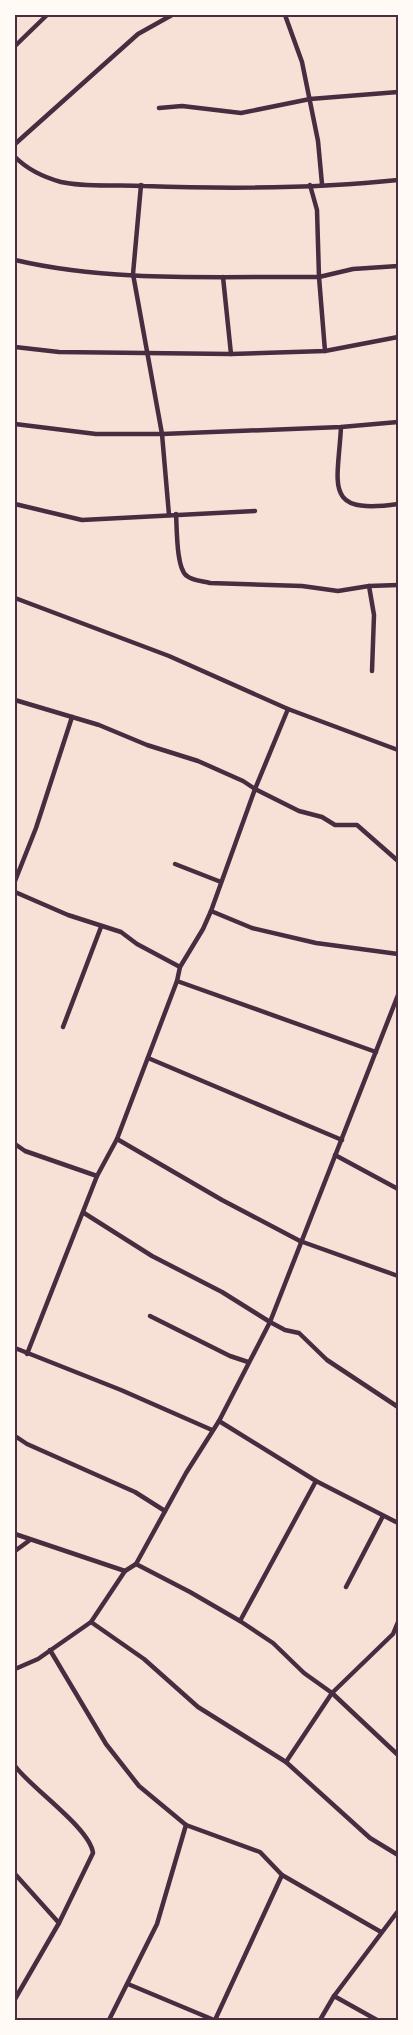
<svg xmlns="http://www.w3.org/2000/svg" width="413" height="2035" viewBox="0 0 413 2035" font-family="Arial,sans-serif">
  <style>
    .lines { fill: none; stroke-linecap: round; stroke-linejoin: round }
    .minor { stroke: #4a2c40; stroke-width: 4.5 }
    .neatline { fill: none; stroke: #4a2c40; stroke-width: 2 }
  </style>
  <rect width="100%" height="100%" fill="#f7e1d7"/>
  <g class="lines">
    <g class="minor">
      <polyline points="285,15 302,62 318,141 322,184"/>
      <polyline points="15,46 47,15"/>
      <polyline points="159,108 182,106 241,113 310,99 398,92"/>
      <polyline points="15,144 138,34 172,15"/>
      <path d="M 15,157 C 28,170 43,177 61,182 C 89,188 116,184 144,186 C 228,189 314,189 398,180"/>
      <polyline points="141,185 133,274 162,434 169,515"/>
      <polyline points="310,185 317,210 319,277 353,269 398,266"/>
      <path d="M 15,260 C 113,283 219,276 319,277 L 325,351"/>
      <polyline points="223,277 231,354"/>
      <polyline points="15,347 59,352 231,354 325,351 398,337"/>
      <polyline points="15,424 96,434 162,434 341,427 398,422"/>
      <path d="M 341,427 C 338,485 322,515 398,504"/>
      <polyline points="15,504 82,520 255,511"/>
      <path d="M 176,514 C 177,527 176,569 187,576 C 193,581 203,581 210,583 L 302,586 L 338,591 L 369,586 L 398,585"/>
      <polyline points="369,586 374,615 372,671"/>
      <polyline points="15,598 169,656 288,709 398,750"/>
      <polyline points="15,700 99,725 147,745 198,761 243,781 255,789 299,811 322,817 335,825 357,825 398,861"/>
      <polyline points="175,864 221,882"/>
      <polyline points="15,881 36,828 72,717"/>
      <polyline points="15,892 68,915 121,932 137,944 180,967"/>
      <polyline points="211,911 252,928 316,943 398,954"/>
      <polyline points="177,981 376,1052"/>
      <polyline points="63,1027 101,927"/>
      <polyline points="148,1058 342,1140"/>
      <polyline points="117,1139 222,1200 300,1241 398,1276"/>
      <polyline points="15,1144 25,1151 97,1176"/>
      <polyline points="335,1155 398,1189"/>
      <polyline points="84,1213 152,1256 222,1292 270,1322 285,1330 299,1333 327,1360 398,1407"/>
      <polyline points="150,1316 230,1356 248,1362"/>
      <polyline points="15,1348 121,1390 212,1430"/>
      <polyline points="27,1354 97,1176 117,1139 177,981 180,967 203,929 211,911 255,789 288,709"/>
      <polyline points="219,1421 316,1481 398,1523"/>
      <polyline points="15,1436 27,1444 135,1492 165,1511"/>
      <polyline points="15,1534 125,1571"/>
      <polyline points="15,1551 30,1540"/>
      <polyline points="136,1564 190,1592 240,1621 273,1643 304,1673 332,1693 398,1755"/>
      <polyline points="346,1587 383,1516"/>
      <polyline points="240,1621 316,1481"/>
      <polyline points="91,1622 144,1659 198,1707 286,1762 370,1838 398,1855"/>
      <polyline points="50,1650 106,1744 139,1786 186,1825 260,1852 282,1875 381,1932"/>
      <polyline points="15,1669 38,1659 91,1622 125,1571 136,1564 186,1473 219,1421 270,1322 398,995"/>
      <polyline points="286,1762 332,1693 393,1634 398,1622"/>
      <path d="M 15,1766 C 31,1788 90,1828 93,1853 L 59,1923"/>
      <polyline points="15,1874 59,1923 15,1999"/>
      <polyline points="128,1984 214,2020"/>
      <polyline points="334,1996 377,2020"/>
      <polyline points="109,2020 157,1924 186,1825"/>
      <polyline points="215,2020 282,1875"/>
      <polyline points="320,2020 334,1996 398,1911"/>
    </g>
  </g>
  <rect width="413" height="2035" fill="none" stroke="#fffaf5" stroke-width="32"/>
  <rect x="16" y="16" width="381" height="2003" class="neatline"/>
</svg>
